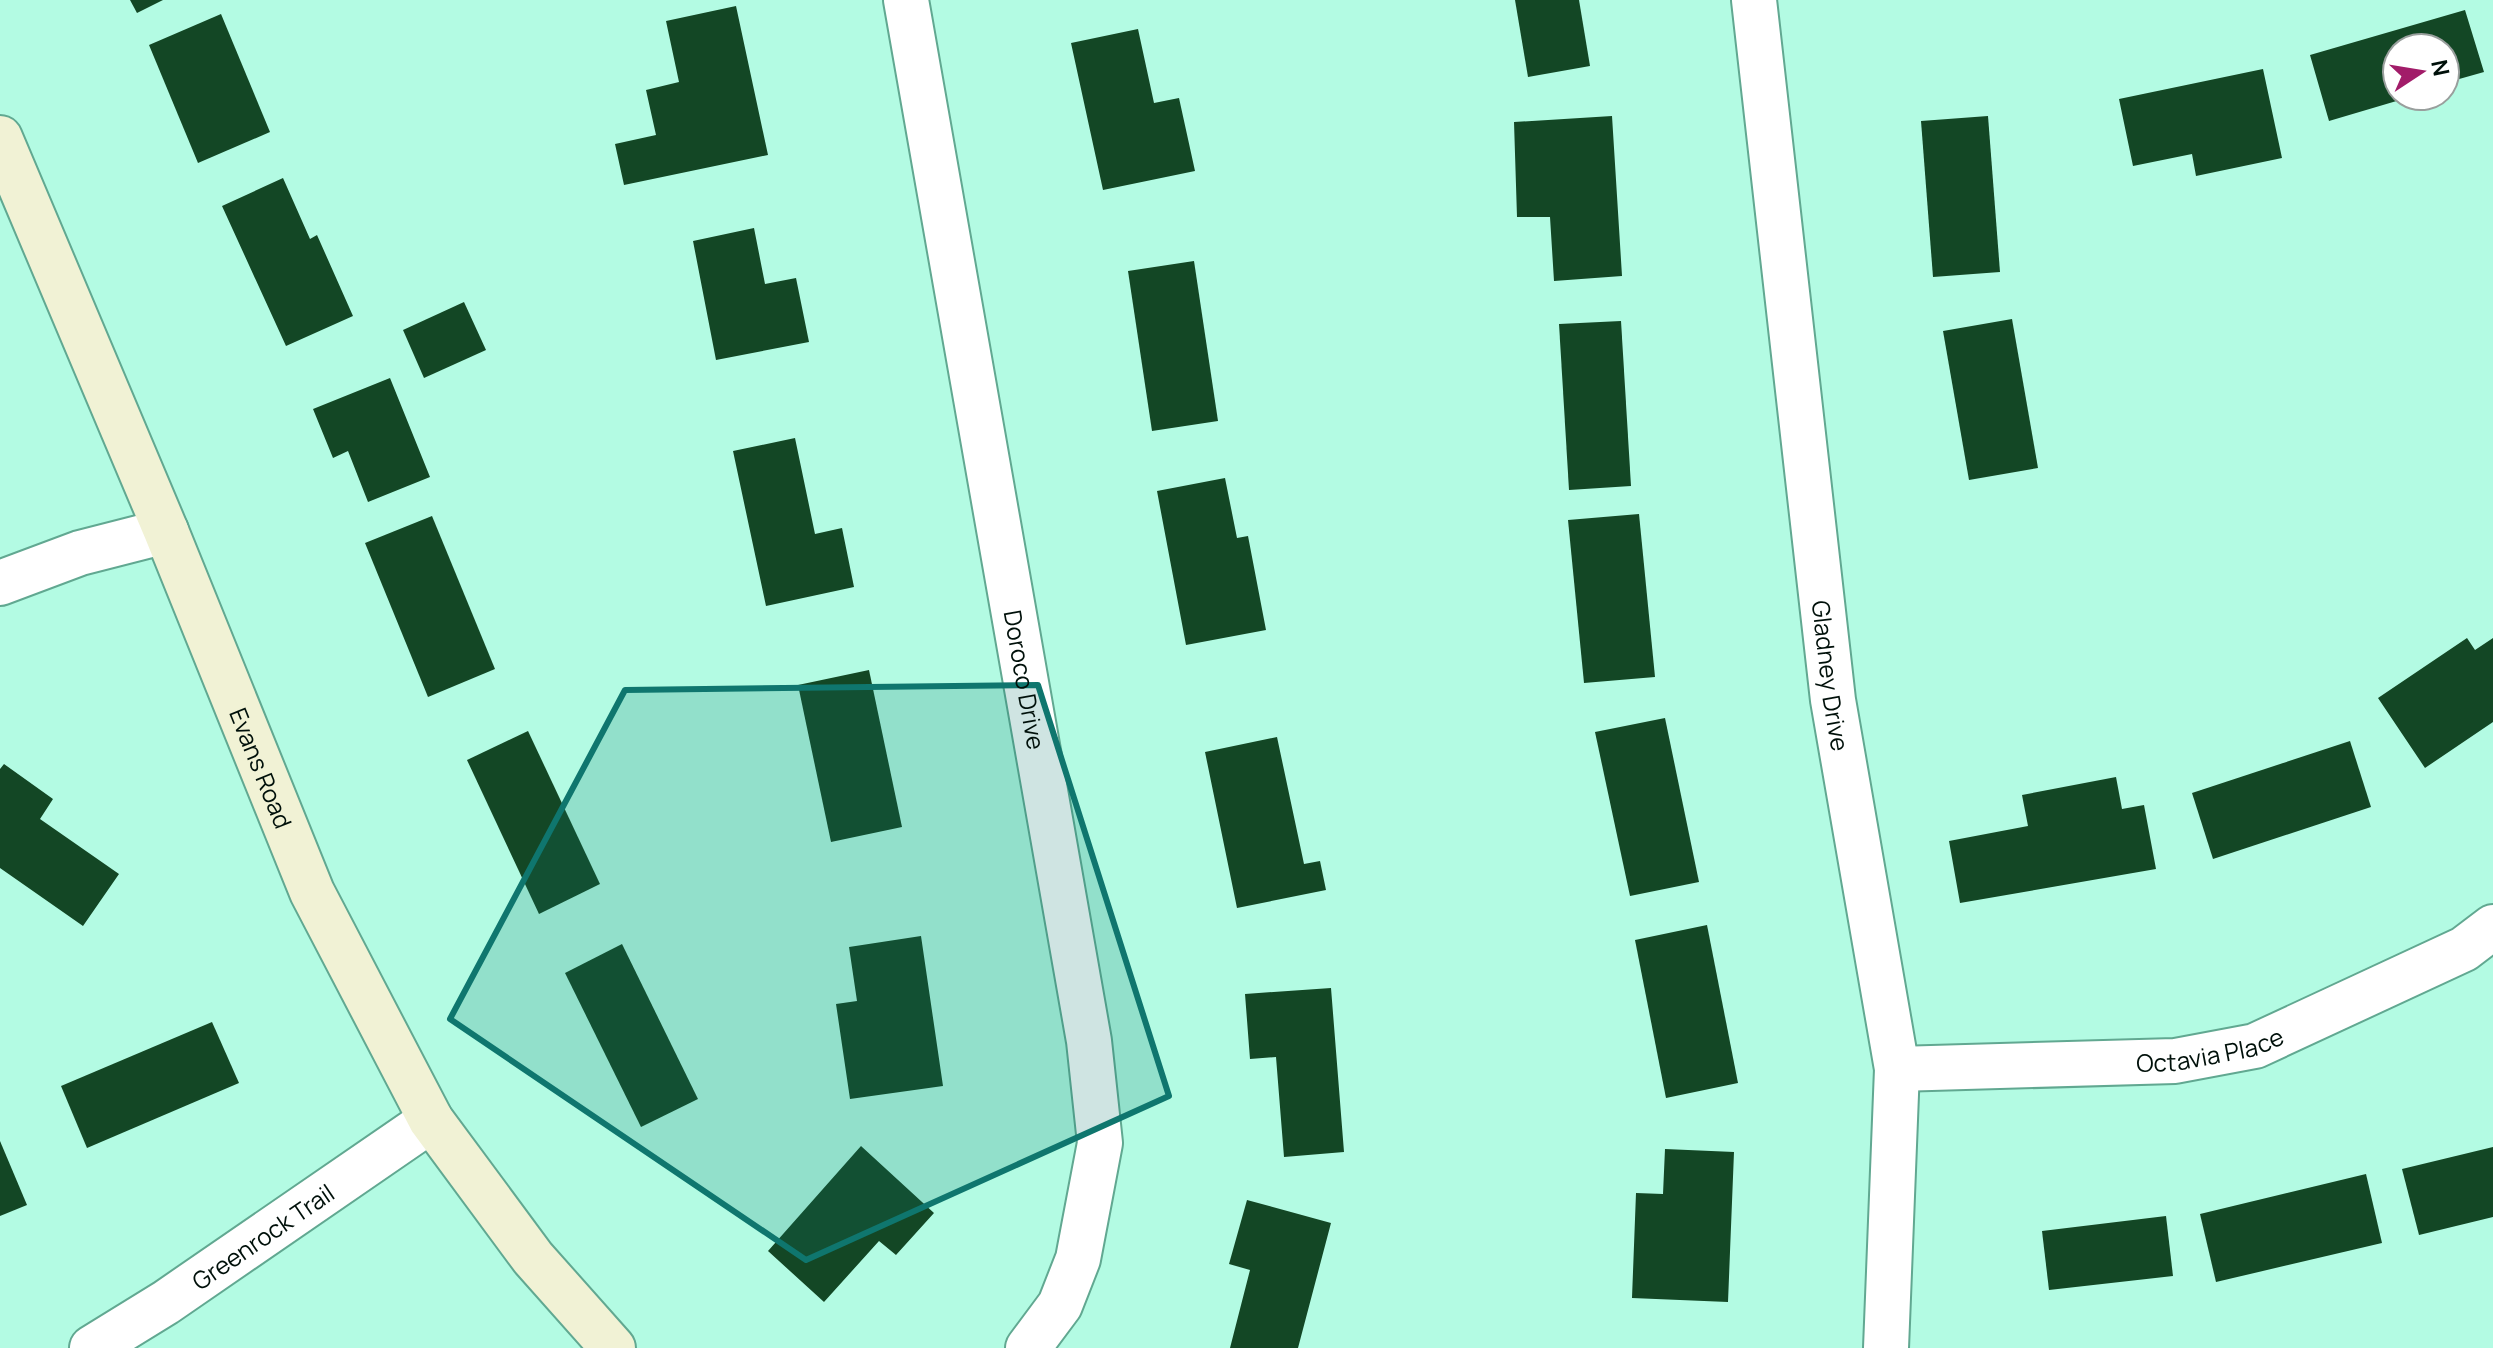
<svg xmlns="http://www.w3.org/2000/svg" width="2493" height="1348" viewBox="0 0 2493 1348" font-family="Manrope,sans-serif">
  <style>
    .building { fill: #134725 }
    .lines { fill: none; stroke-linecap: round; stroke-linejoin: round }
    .street-casing { stroke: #61a891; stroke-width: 48 }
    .secondary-casing { stroke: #61a891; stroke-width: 48 }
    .street { stroke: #fff; stroke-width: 44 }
    .secondary { stroke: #f1f2d5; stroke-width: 44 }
    .marked { fill: #0f766e; fill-opacity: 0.2; stroke: #0f766e; stroke-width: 6; stroke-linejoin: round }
    .labels { text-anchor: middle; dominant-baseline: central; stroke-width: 8; stroke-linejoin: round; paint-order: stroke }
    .street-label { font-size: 24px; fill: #00100a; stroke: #fff }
  </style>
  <rect width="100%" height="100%" fill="#b3fbe3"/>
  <g class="building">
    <polygon points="130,0 163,0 137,13"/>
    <polygon points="1515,0 1579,0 1590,66 1528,77"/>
    <polygon points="736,6 768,155 624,185 615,144 656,135 646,90 679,82 666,21"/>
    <polygon points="2465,10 2484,72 2445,83 2445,48 2397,48 2397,96 2410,97 2329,121 2310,55"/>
    <polygon points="221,14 270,132 198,163 149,45"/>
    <polygon points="1138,29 1154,103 1179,98 1195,171 1103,190 1071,43"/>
    <polygon points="2263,69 2282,158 2196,176 2192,154 2133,166 2119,99"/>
    <polygon points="1612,116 1622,276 1554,281 1550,217 1517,217 1514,122"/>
    <polygon points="1988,116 2000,272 1933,277 1921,121"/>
    <polygon points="283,178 310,239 317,235 353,316 286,346 222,206"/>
    <polygon points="754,228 765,284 796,278 809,342 716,360 693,241"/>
    <polygon points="1194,261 1218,421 1152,431 1128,271"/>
    <polygon points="464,302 486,350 424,378 403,330"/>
    <polygon points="2012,319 2038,468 1969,480 1943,331"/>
    <polygon points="1621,321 1631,486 1569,490 1559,324"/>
    <polygon points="390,378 430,477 368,502 348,451 333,458 313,409"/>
    <polygon points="795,438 815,534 842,528 854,587 766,606 733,451"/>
    <polygon points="1225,478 1237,538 1248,536 1266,630 1186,645 1157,491"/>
    <polygon points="1639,514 1655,677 1584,683 1568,520"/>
    <polygon points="432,516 495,669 428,697 365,543"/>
    <polygon points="2467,638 2475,650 2493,638 2493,722 2425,768 2378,698"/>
    <polygon points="869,670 902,827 831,842 798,685"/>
    <polygon points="1665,718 1699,882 1630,896 1595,732"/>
    <polygon points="528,731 600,884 539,914 467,760"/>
    <polygon points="1277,737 1304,864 1320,861 1326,890 1237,908 1205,752"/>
    <polygon points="2350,741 2371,807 2213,859 2192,793"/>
    <polygon points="4,764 53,799 40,819 119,874 83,926 0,868 0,769"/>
    <polygon points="2116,777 2122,809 2144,805 2156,869 1960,903 1949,841 2028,826 2022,795"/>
    <polygon points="1707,925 1738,1083 1666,1098 1635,940"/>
    <polygon points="921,936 943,1086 850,1099 836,1004 857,1001 849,947"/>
    <polygon points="622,944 698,1099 641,1127 565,973"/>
    <polygon points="1331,988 1344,1152 1284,1157 1276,1057 1250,1059 1245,994"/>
    <polygon points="212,1022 239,1083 87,1148 61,1086"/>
    <polygon points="0,1141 27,1205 0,1216"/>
    <polygon points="861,1146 934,1213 896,1255 879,1241 824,1302 768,1251"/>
    <polygon points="2493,1147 2493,1217 2419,1235 2402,1169"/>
    <polygon points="1665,1149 1734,1152 1728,1302 1632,1298 1636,1193 1663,1194"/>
    <polygon points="2366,1174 2382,1243 2216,1282 2200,1214"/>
    <polygon points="1247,1200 1331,1223 1298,1348 1230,1348 1250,1270 1229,1264"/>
    <polygon points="2166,1216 2173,1276 2049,1290 2042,1231"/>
  </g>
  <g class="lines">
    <defs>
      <g id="street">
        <path id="s1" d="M 906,0 L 1089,1041 L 1100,1143 L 1078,1259 L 1060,1305 L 1028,1348"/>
        <path id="s2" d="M 1754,0 L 1833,700 L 1897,1069 L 1886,1348"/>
        <polyline points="0,583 80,553 166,531"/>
        <path id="s3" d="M 1897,1069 L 2175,1061 L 2255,1046 L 2464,949 L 2493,927"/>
        <path id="s4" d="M 92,1348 L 165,1303 L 431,1120"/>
      </g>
      <g id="secondary">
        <path id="s5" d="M 0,138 L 166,531 L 312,892 L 431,1120 L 533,1258 L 613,1348"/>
      </g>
    </defs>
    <use href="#street" class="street-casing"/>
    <use href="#secondary" class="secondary-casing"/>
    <use href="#street" class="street"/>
    <use href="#secondary" class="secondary"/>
  </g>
  <path class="marked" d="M 1038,685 L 1169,1096 L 806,1260 L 450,1019 L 625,690 Z"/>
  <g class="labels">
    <g class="street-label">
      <text stroke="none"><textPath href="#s2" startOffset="680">Gladney Drive</textPath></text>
      <text stroke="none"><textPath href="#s1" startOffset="690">Doroco Drive</textPath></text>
      <text stroke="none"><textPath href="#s5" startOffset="682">Evans Road</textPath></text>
      <text stroke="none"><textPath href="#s3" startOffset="314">Octavia Place</textPath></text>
      <text stroke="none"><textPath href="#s4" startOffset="204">Greenrock Trail</textPath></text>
    </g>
  </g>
  <g transform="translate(2421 72) rotate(78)"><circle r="38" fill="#ffffff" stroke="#999f9d" stroke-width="2"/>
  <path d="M0-6L14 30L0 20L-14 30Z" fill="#a21c69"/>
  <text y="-12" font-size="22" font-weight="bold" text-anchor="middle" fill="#00100a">N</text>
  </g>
</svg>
